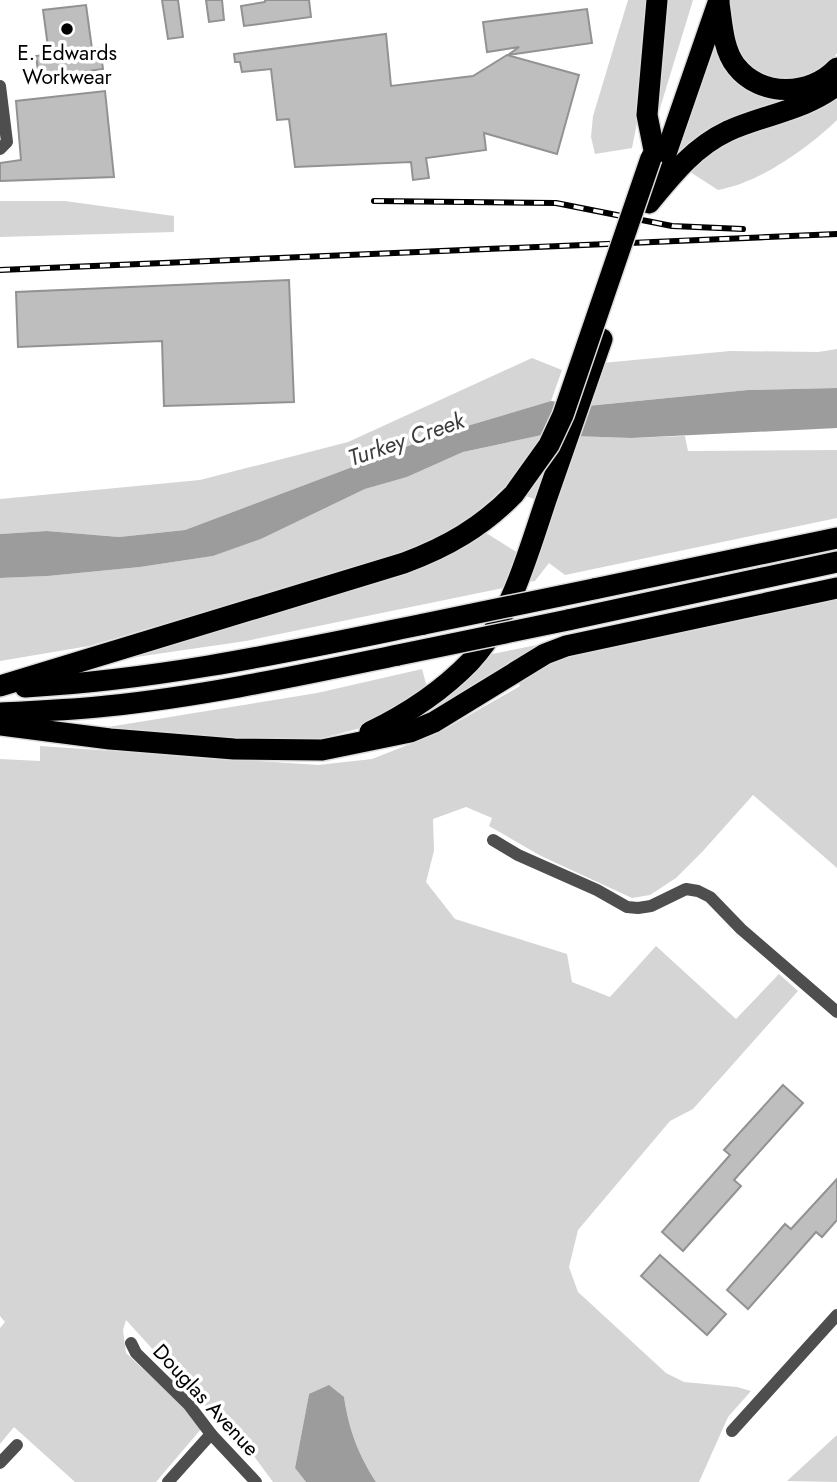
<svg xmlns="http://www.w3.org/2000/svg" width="837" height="1482" viewBox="0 0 837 1482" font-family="Jost,sans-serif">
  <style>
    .green { fill: #d5d5d5 }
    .water { fill: #9c9c9c }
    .building { fill: #bebebe; stroke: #929292; stroke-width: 2 }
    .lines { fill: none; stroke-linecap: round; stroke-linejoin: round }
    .motorway-casing { stroke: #dbdbdb; stroke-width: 24 }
    .minor { stroke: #4e4e4e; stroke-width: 12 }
    .motorway { stroke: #000; stroke-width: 21 }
    .rail-casing { stroke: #000; stroke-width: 6 }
    .rail { stroke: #fff; stroke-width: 3.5; stroke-dasharray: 10; stroke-linecap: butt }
    .motorway-bridge-casing { stroke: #dbdbdb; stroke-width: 24; stroke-linecap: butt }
    .motorway-bridge { stroke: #000; stroke-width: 21 }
    .poi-dot { fill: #000; stroke: #fff; stroke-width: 2.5 }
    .labels { text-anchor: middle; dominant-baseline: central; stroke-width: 7; stroke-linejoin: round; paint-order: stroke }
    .poi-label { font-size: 21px; fill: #000; stroke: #fff }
    .street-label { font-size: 21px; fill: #000; stroke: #fff }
    .water-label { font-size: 23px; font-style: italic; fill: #3d3d3d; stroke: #fff }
  </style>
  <rect width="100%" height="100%" fill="#fff"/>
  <g class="green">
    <polygon points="628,0 646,0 637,123 632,148 595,154 591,137 593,116"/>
    <polygon points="660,0 693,0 657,118"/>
    <polygon points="731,0 837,0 837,53 828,66 796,81 772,79 754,70 737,52 729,11"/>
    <polygon points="712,43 718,45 779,97 782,105 680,157 674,155"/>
    <path d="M 837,96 L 837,120 L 834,123 C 804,151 758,183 718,190 L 687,170 L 715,145 Z"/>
    <polygon points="0,201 65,201 174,216 174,232 0,237"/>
    <polygon points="837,349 837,388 748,390 586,406 602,363 730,351 818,352"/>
    <polygon points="532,358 562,370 551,401 440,434 185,530 119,537 47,531 0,534 0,499 200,480 348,442"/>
    <path d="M 542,435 L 631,438 L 685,436 L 688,451 L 837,450 L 837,518 L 565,575 L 549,563 L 535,581 L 526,582 L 554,506 L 503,488 C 473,517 454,532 416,549 L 89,646 L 0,661 L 0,578 L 48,576 L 140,567 L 213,556 L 261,539 L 365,489 L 407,477 L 463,452 Z"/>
    <polygon points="483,531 518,553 508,587 246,641 129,658 127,653"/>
    <path d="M 837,598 L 837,868 L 753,795 L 703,851 L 676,878 L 650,895 L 632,898 L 541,856 L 489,826 L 492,818 L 466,807 L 433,819 L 434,851 L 426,882 L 455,919 L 567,954 L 572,982 L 610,997 L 656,946 L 736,1019 L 779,974 L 798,991 L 693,1109 L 670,1121 L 578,1230 L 569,1267 L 578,1292 L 666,1373 L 684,1382 L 737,1387 L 751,1391 L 728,1417 L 699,1482 L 376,1482 C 358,1454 349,1430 344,1397 L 309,1394 L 295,1468 L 306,1482 L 273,1482 L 248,1448 L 199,1400 L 126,1320 L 123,1330 L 126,1353 L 182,1405 L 201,1429 L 156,1482 L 75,1482 L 14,1427 L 0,1444 L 0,1328 L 5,1322 L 0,1316 L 0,759 L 40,761 L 40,746 L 318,765 L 372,759 L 438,733 L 520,686 L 518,682 L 553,661 L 588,651 Z"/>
    <polygon points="557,641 414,722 449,695 487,655"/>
    <polygon points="422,669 428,691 361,728 307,742 109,733 108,727 317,693"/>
    <polygon points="837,1435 837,1482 787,1481"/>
  </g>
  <g class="water">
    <polygon points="837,388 837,428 631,438 542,435 463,452 407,477 365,489 261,539 213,556 140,567 48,576 0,578 0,534 47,531 119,537 185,530 440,434 551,401 587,406 748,390"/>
    <path d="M 329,1385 L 344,1397 C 349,1430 358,1454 376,1482 L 306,1482 L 295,1468 L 309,1394 Z"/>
  </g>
  <g class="building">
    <polygon points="162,0 178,0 183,37 168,39"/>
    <polygon points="206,0 222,0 224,20 209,22"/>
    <polygon points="265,0 309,0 311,17 244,26 241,6 265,2"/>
    <polygon points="86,5 92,49 100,48 103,69 39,78 36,56 49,54 43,10"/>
    <polygon points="587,9 592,43 508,55 519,47 487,52 483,22"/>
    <polygon points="386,34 391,86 473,76 507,55 579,75 557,154 484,133 486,150 426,158 429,178 413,180 411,162 295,167 289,119 277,120 271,69 242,72 240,62 235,62 234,54"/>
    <polygon points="105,91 114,177 0,181 0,163 21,160 16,101"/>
    <polygon points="289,280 294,402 164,406 162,341 18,347 16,292"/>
    <polygon points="783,1085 803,1103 734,1180 741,1186 683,1251 662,1232 730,1155 724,1150"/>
    <polygon points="837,1179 837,1220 822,1237 816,1232 748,1309 727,1290 785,1224 791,1229"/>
    <polygon points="660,1255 726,1314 707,1335 641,1276"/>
  </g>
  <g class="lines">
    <defs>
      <g id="motorway">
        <path d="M 719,3 C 722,23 723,50 736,66 C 760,97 810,97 837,68"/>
        <polyline points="654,150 647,115 657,0"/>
        <polyline points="653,191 719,0"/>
        <path d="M 649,203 C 672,175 694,147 728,131 C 763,115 806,110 837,85"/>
        <polyline points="594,589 837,538"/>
        <polyline points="568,620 837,562"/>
        <path d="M 0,686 L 404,563 C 447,547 482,527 514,494"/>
        <path d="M 25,687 C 160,680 292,651 424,624"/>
        <path d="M 0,713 C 36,711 72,710 107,706 C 205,696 301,675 398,655"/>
        <polyline points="0,725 110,739 234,749 322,750 410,732 434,722 545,654 566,646 837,588"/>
        <path d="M 370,732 C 407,714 441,692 470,662 C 511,618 527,556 546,500 C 565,446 583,393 602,339"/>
      </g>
    </defs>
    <use href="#motorway" class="motorway-casing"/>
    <g class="minor">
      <polyline points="0,86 7,142 0,149"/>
      <polyline points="493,840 518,855 597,890 627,907 638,908 651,906 686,889 698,891 710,897 741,929 837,1012"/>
      <polyline points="131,1343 136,1353 189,1405 211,1434 256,1482"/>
      <polyline points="732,1431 837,1315"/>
      <polyline points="0,1463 17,1445"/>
      <polyline points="168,1482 211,1434"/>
    </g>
    <use href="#motorway" class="motorway"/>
    <defs>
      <g id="rail">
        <polyline points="374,201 556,203 672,226 743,229"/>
        <polyline points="0,270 837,234"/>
      </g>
    </defs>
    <use href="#rail" class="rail-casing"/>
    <use href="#rail" class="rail"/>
    <defs>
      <g id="motorway-bridge">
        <polyline points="514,494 549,445 563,415 651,158"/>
        <polyline points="424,624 594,589"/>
        <polyline points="398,655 568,620"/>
      </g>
    </defs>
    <use href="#motorway-bridge" class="motorway-bridge-casing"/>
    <use href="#motorway-bridge" class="motorway-bridge"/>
  </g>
  <circle class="poi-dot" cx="67" cy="29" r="7"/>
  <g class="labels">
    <g class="poi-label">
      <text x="67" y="53">E. Edwards<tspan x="67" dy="24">Workwear</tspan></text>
    </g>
    <g class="street-label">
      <text transform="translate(206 1400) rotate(47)">Douglas Avenue</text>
    </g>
    <g class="water-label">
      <text transform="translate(406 439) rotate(-19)">Turkey Creek</text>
    </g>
  </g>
</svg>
